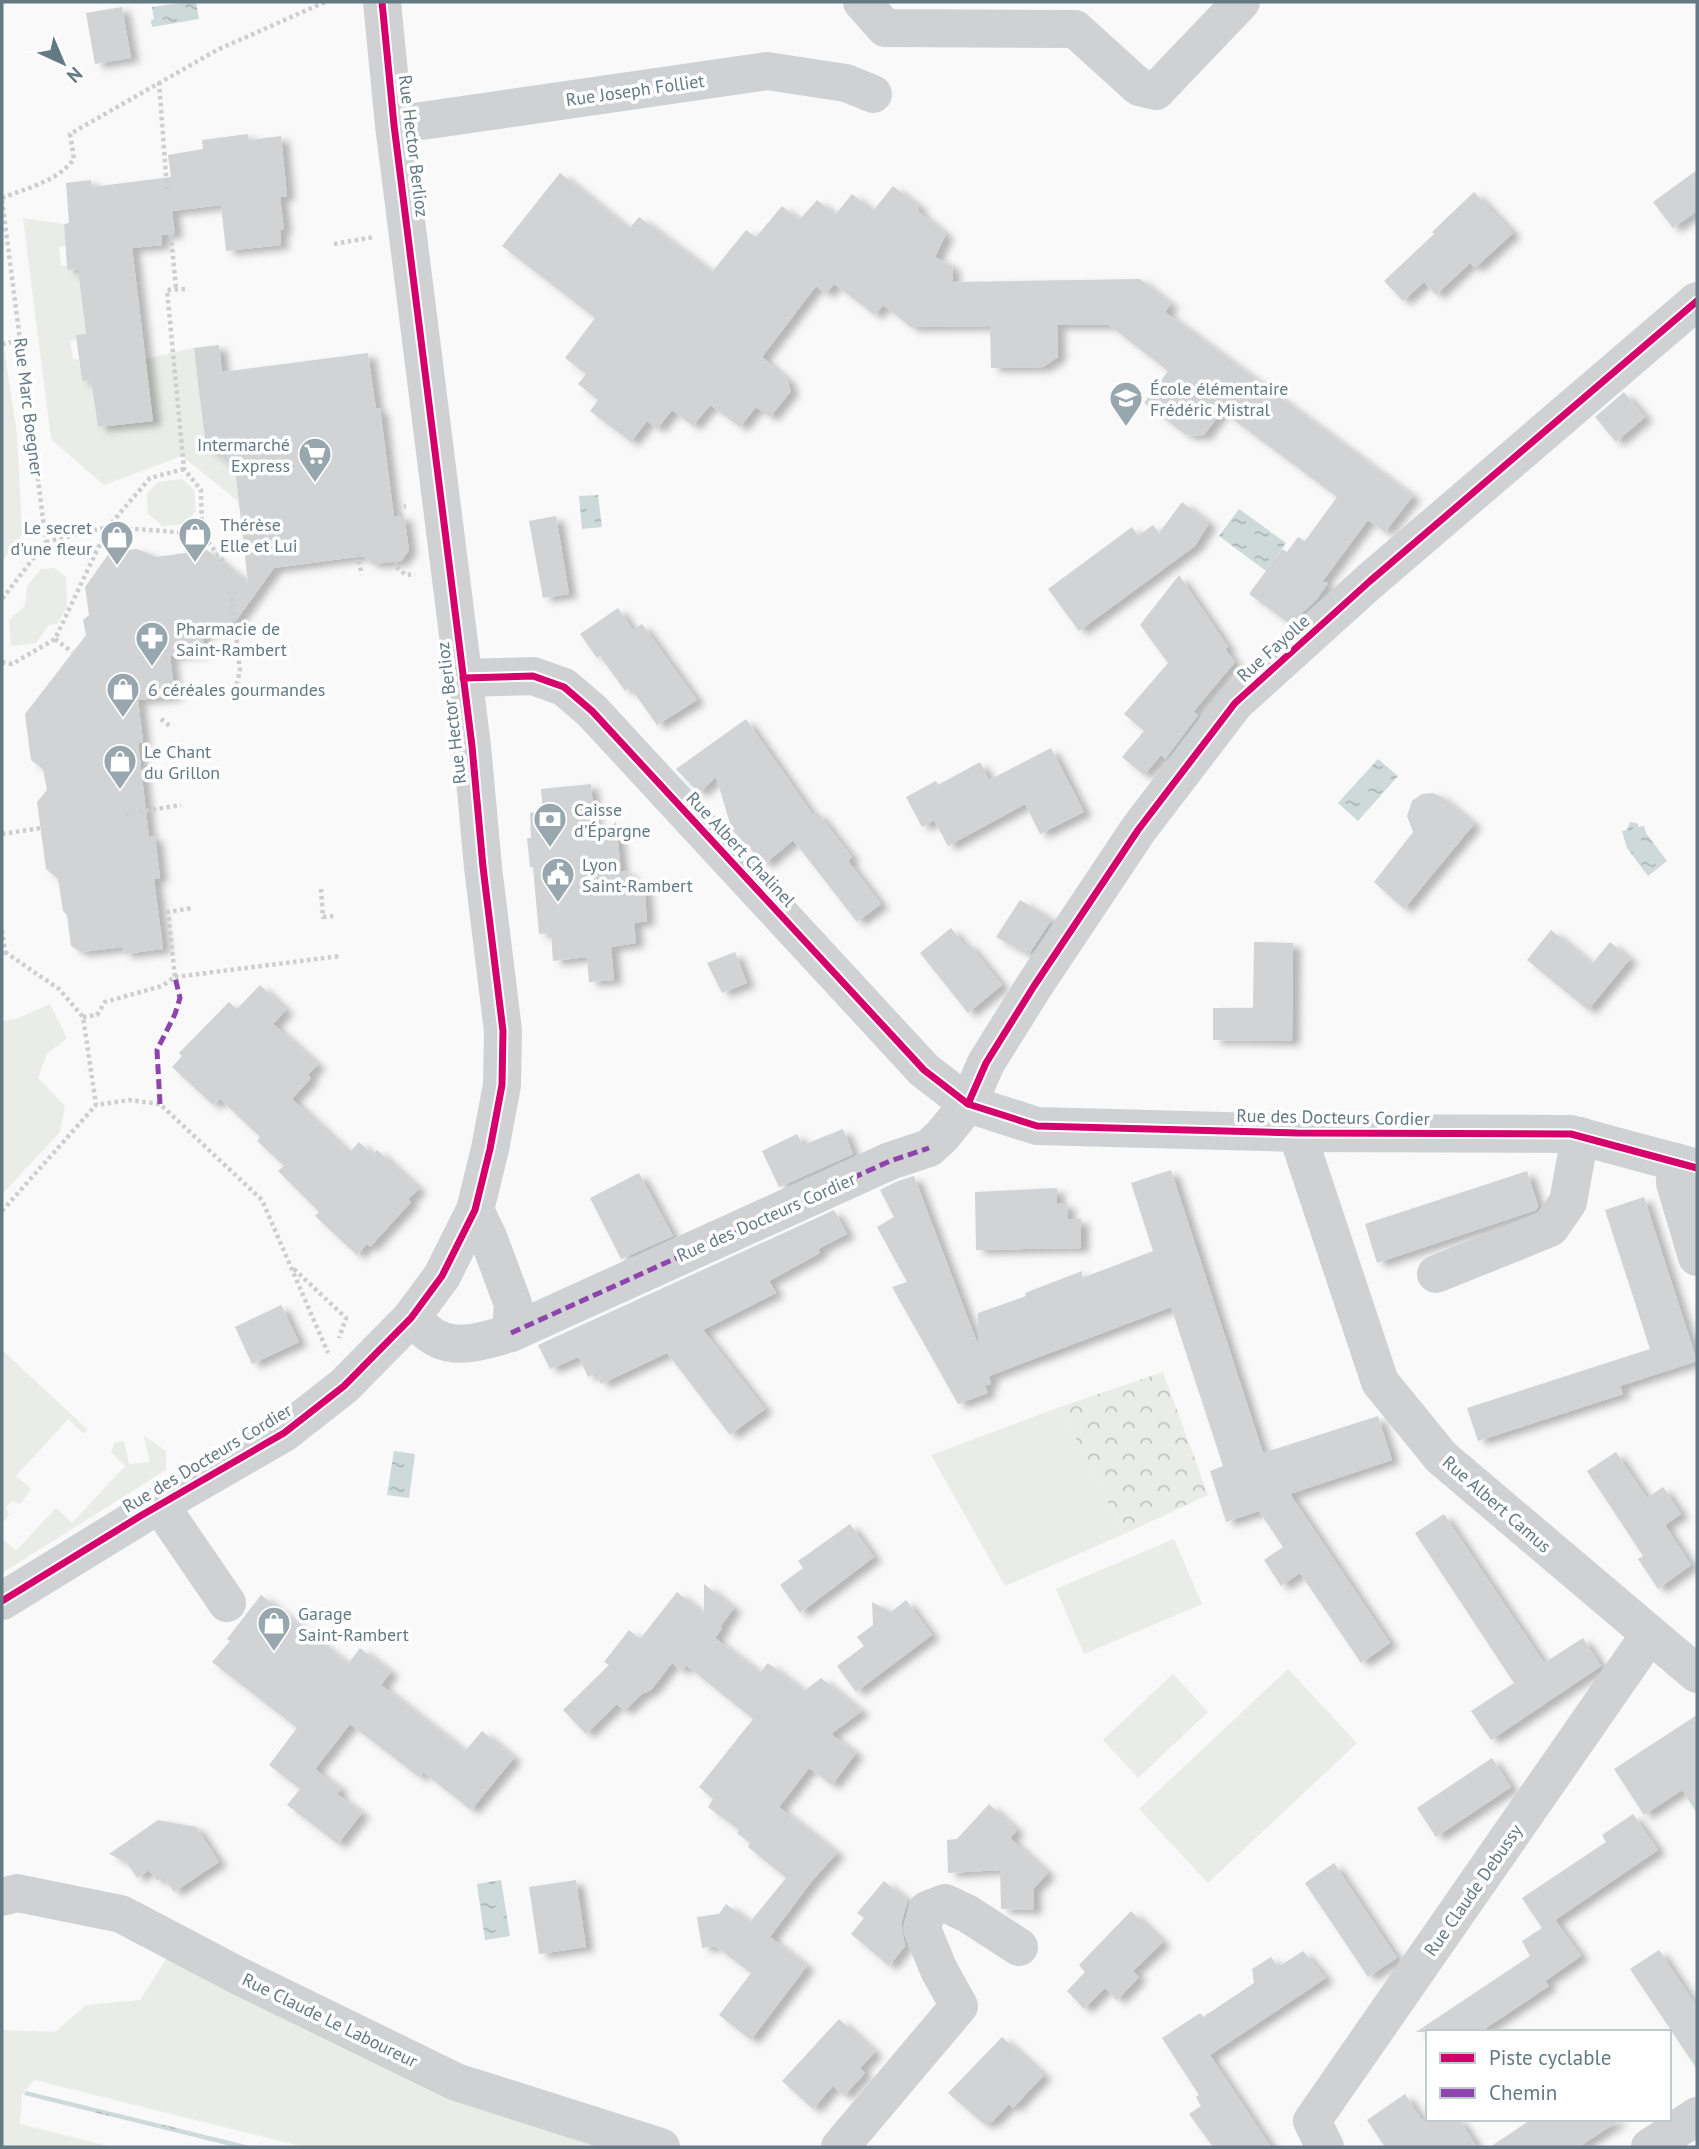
<svg xmlns="http://www.w3.org/2000/svg" width="1699" height="2149" viewBox="0 0 1699 2149" font-family="'PT Sans',sans-serif">
  <style>
    .grass { fill: #eaece7 }
    .park { fill: url(#park-crowns) }
    .water { fill: url(#water-ripples) }
    .building { fill: #d1d3d4; filter: url(#shadow) }
    .lines { fill: none; stroke-linecap: round; stroke-linejoin: round }
    .path { stroke: #cdcecf; stroke-width: 4.5; stroke-dasharray: 3.5 3.5; stroke-linecap: butt }
    .minor { stroke: #cfd1d2; stroke-width: 38 }
    .quiet { stroke: #8e44ad; stroke-width: 5; stroke-dasharray: 10 5; stroke-linecap: butt }
    .cycleway-casing { stroke: #fff; stroke-width: 11 }
    .cycleway { stroke: #d6006c; stroke-width: 7 }
    .labels { text-anchor: middle; dominant-baseline: central; stroke-width: 7; stroke-linejoin: round; paint-order: stroke }
    .street-label { font-size: 18px; fill: #637a84; stroke: #fff }
    .poi-label { font-size: 18px; fill: #637a84; stroke: #fff; text-anchor: start }
  </style>
  <defs>
    <pattern id="park-crowns" width="20" height="18" patternUnits="userSpaceOnUse" patternTransform="scale(1.75)"><rect width="20" height="18" fill="#eaece7"/><path d="M2 6a3 3 0 1 1 6 0M12 15a3 3 0 1 1 6 0" fill="none" stroke="#c1c4c1"/></pattern>
    <pattern id="water-ripples" width="26" height="14" patternUnits="userSpaceOnUse" patternTransform="scale(1.75)"><rect width="26" height="14" fill="#ced9da"/><path d="M2 4q2-2 4 0t4 0M15 11q2-2 4 0t4 0" fill="none" stroke="#abb5b6"/></pattern>
    <filter id="shadow"><feDropShadow dx="8" dy="4.5" stdDeviation="3.5" flood-color="#0004"/></filter>
  </defs>
  <rect width="100%" height="100%" fill="#f9f9f9"/>
  <g class="grass">
    <polygon points="23,218 64,224 66,246 59,247 61,266 68,265 69,270 78,269 86,314 83,315 86,334 77,335 77,340 70,341 73,359 79,360 82,381 91,380 98,427 153,421 145,359 194,348 206,447 235,468 239,502 182,456 104,485 51,439"/>
    <polygon points="2,335 17,434 22,534 2,562"/>
    <polygon points="182,479 194,490 196,511 183,524 163,526 148,514 147,494 158,482"/>
    <polygon points="54,568 66,577 67,607 57,624 49,625 36,643 11,646 9,620 25,606 27,586 41,569"/>
    <polygon points="50,1004 67,1038 47,1054 38,1078 65,1106 60,1132 2,1194 2,1021 16,1019"/>
    <polygon points="2,1350 88,1430 83,1433 68,1419 16,1476 31,1489 20,1504 11,1501 6,1508 9,1515 2,1524"/>
    <polygon points="1060,1407 1124,1534 1005,1586 931,1455"/>
    <polygon points="144,1436 166,1451 166,1470 2,1573 2,1538 16,1551 56,1508 72,1523 125,1466 111,1452 114,1443 124,1441 129,1464 150,1462"/>
    <polygon points="1174,1539 1202,1604 1084,1654 1056,1589"/>
    <polygon points="1288,1669 1357,1743 1208,1883 1139,1809"/>
    <polygon points="1173,1674 1208,1712 1138,1778 1103,1740"/>
    <polygon points="168,1956 613,2147 305,2147 34,2080 22,2095 20,2124 112,2147 2,2147 2,2030 55,2032 86,2005 140,2000"/>
  </g>
  <polygon class="park" points="1163,1372 1208,1495 1124,1534 1060,1407"/>
  <g class="water">
    <polygon points="187,2 196,2 199,19 152,27 151,20 154,19 152,7"/>
    <polygon points="598,495 602,527 582,529 579,496"/>
    <polygon points="1239,509 1286,543 1266,571 1219,536"/>
    <polygon points="1378,759 1398,776 1358,821 1338,803"/>
    <polygon points="1630,822 1637,823 1639,827 1644,826 1646,833 1667,861 1648,876 1627,848 1622,831 1627,830"/>
    <polygon points="394,1451 415,1454 409,1498 387,1495"/>
    <polygon points="501,1880 510,1936 485,1940 477,1884"/>
    <polygon points="26,2091 254,2147 235,2147 24,2095"/>
  </g>
  <g class="building">
    <polygon points="122,7 131,58 95,64 86,13"/>
    <polygon points="248,134 249,140 281,136 287,196 280,197 284,230 280,230 281,245 226,251 221,205 172,211 175,234 161,235 162,245 132,248 153,421 98,427 91,380 82,381 76,335 86,334 78,269 68,270 67,266 64,224 69,223 66,183 91,180 92,187 171,177 168,155 203,149 202,140"/>
    <polygon points="1697,170 1697,211 1673,228 1653,202"/>
    <polygon points="560,173 629,229 639,217 712,272 746,230 756,237 782,206 799,220 817,200 835,215 852,194 873,211 893,186 919,206 919,212 946,234 935,257 952,266 953,282 1140,279 1171,304 1165,312 1413,496 1385,532 1368,520 1322,582 1328,583 1316,600 1290,624 1249,594 1282,549 1287,552 1298,537 1305,541 1337,497 1222,411 1203,436 1186,435 1144,403 1168,371 1109,325 1057,325 1058,357 1043,367 991,368 990,326 911,327 883,305 875,315 834,284 826,294 816,286 762,357 787,379 791,391 770,417 756,407 740,427 710,405 693,426 672,410 657,429 647,421 631,442 590,411 598,400 578,384 586,374 565,358 595,318 502,246"/>
    <polygon points="1474,192 1513,233 1475,268 1470,263 1436,295 1424,282 1403,301 1384,281 1434,234 1432,232"/>
    <polygon points="219,345 222,372 368,353 376,409 380,408 394,517 404,515 409,550 401,561 373,564 363,556 274,568 230,629 202,632 205,651 170,656 175,696 138,700 143,742 138,743 149,837 155,836 160,878 154,879 163,949 124,954 123,947 81,952 71,946 67,915 63,911 58,879 46,869 37,802 47,790 43,769 31,760 25,714 86,635 83,620 89,615 85,587 110,552 137,549 156,557 207,550 248,583 235,468 206,447 197,375 194,348"/>
    <polygon points="1624,392 1645,417 1616,442 1595,417"/>
    <polygon points="1182,502 1209,523 1195,546 1079,631 1048,589 1132,527 1138,536 1153,525 1159,533"/>
    <polygon points="556,516 569,594 543,598 529,521"/>
    <polygon points="1179,575 1228,647 1225,649 1235,662 1193,712 1198,715 1165,759 1161,755 1144,775 1122,757 1144,731 1124,714 1168,663 1140,625"/>
    <polygon points="618,608 633,630 642,624 697,700 657,725 630,687 625,691 600,656 597,658 580,634"/>
    <polygon points="746,719 813,815 817,812 852,857 848,861 881,904 857,922 793,840 765,864 732,830 716,777 699,793 676,769"/>
    <polygon points="1051,748 1084,812 1040,834 1025,804 948,846 934,820 922,827 906,797 936,781 938,785 980,762 989,780"/>
    <polygon points="591,784 596,841 616,822 621,872 629,871 630,884 644,882 647,921 634,923 636,943 611,947 614,980 589,982 587,957 553,961 551,933 539,934 533,867 530,867 527,838 531,838 530,813 543,811 541,789"/>
    <polygon points="1432,793 1442,797 1474,824 1404,909 1374,882 1413,832 1407,816 1412,801 1422,794"/>
    <polygon points="1020,900 1052,919 1028,955 996,937"/>
    <polygon points="951,928 965,946 968,943 1002,985 968,1013 920,953"/>
    <polygon points="1551,930 1592,964 1610,942 1630,959 1588,1010 1527,960"/>
    <polygon points="1254,942 1293,943 1292,1041 1213,1040 1213,1008 1253,1008"/>
    <polygon points="735,952 747,983 722,993 707,963"/>
    <polygon points="260,985 286,1010 273,1024 318,1065 308,1075 311,1078 292,1099 349,1153 359,1142 373,1155 377,1150 419,1189 408,1199 411,1202 370,1247 367,1244 357,1255 315,1216 319,1212 278,1171 284,1166 257,1141 260,1137 220,1099 213,1105 172,1067 182,1056 179,1053 229,1002 237,1009"/>
    <polygon points="843,1129 853,1154 779,1187 762,1151 797,1134 803,1145"/>
    <polygon points="1171,1170 1263,1453 1378,1416 1392,1460 1290,1494 1390,1643 1361,1663 1300,1573 1281,1586 1264,1560 1283,1547 1259,1511 1226,1522 1210,1471 1223,1466 1171,1307 989,1376 991,1384 985,1386 988,1393 958,1404 892,1287 907,1282 877,1227 894,1217 880,1190 898,1181 914,1176 978,1345 978,1313 1026,1296 1025,1293 1082,1271 1082,1278 1153,1251 1131,1183"/>
    <polygon points="1527,1171 1538,1206 1536,1210 1377,1263 1365,1224"/>
    <polygon points="639,1173 673,1236 621,1259 590,1198"/>
    <polygon points="1057,1188 1057,1204 1067,1203 1068,1219 1081,1219 1081,1248 976,1250 975,1192"/>
    <polygon points="1644,1197 1697,1361 1620,1386 1623,1394 1478,1441 1467,1408 1650,1349 1605,1210"/>
    <polygon points="834,1210 847,1234 818,1249 820,1253 769,1281 776,1293 703,1330 765,1409 730,1435 667,1353 601,1384 596,1373 588,1377 579,1357 550,1369 538,1345"/>
    <polygon points="281,1305 299,1342 252,1364 235,1327"/>
    <polygon points="1616,1452 1647,1498 1663,1487 1681,1514 1665,1525 1691,1565 1658,1589 1638,1559 1643,1556 1587,1471"/>
    <polygon points="1444,1514 1544,1663 1583,1638 1601,1666 1491,1740 1471,1711 1514,1683 1415,1533"/>
    <polygon points="850,1524 874,1557 800,1613 780,1585 803,1568 798,1561"/>
    <polygon points="704,1584 734,1608 720,1627 722,1628 715,1638 760,1673 768,1663 804,1691 821,1678 862,1711 831,1734 856,1753 832,1785 809,1768 779,1807 837,1853 811,1882 770,1937 807,1966 751,2040 719,2015 751,1973 715,1946 702,1948 697,1917 719,1914 726,1904 750,1922 786,1878 748,1847 750,1843 737,1833 739,1830 708,1807 713,1799 699,1787 753,1719 686,1665 681,1671 672,1663 651,1690 642,1694 624,1711 617,1704 586,1734 563,1710 609,1665 604,1662 629,1630 640,1639 677,1592 704,1614"/>
    <polygon points="261,1595 348,1664 360,1648 391,1672 381,1685 465,1751 482,1731 514,1758 471,1810 423,1772 419,1777 350,1724 315,1769 341,1789 337,1794 362,1813 338,1844 287,1805 300,1789 269,1765 297,1728 212,1662 230,1641 227,1639"/>
    <polygon points="906,1600 932,1635 856,1692 837,1666 864,1646 857,1637 873,1625 872,1602 891,1612"/>
    <polygon points="1697,1715 1697,1813 1682,1790 1644,1815 1614,1769"/>
    <polygon points="1492,1758 1511,1787 1436,1837 1417,1808"/>
    <polygon points="989,1804 1017,1830 1010,1838 1048,1873 1033,1889 1034,1910 1001,1909 1000,1870 948,1873 947,1840 957,1839"/>
    <polygon points="1633,1814 1658,1850 1555,1920 1581,1956 1545,1981 1549,1986 1480,2032 1416,2032 1530,1956 1522,1941 1542,1928 1522,1898 1606,1842 1602,1835"/>
    <polygon points="158,1820 196,1827 219,1862 174,1892 163,1877 157,1881 149,1870 137,1878 126,1862 109,1854"/>
    <polygon points="1334,1863 1397,1958 1368,1977 1305,1883"/>
    <polygon points="576,1880 586,1947 539,1954 529,1887"/>
    <polygon points="884,1881 905,1898 907,1903 901,1924 905,1946 889,1966 851,1934 864,1918 857,1913"/>
    <polygon points="1131,1911 1163,1942 1133,1971 1139,1977 1117,2000 1105,1988 1084,2009 1067,1991 1085,1972 1079,1965"/>
    <polygon points="1659,1950 1697,2007 1697,2069 1630,1969"/>
    <polygon points="1303,1951 1326,1978 1210,2055 1271,2147 1213,2147 1189,2114 1201,2106 1196,2097 1199,2095 1162,2038 1200,2013 1203,2017 1254,1983 1252,1969 1271,1957 1278,1967"/>
    <polygon points="839,2019 875,2052 860,2068 865,2073 844,2096 833,2086 813,2109 782,2081"/>
    <polygon points="1002,2037 1044,2075 1013,2108 1009,2104 991,2123 989,2121 985,2125 948,2093"/>
    <polygon points="1405,2094 1421,2119 1459,2119 1477,2147 1385,2147 1367,2120"/>
    <polygon points="1532,2119 1621,2119 1579,2147 1490,2147"/>
  </g>
  <g class="lines">
    <g class="path">
      <polyline points="159,82 167,189"/>
      <path d="M 2,198 C 27,188 58,181 74,159 L 70,134 L 217,50 L 325,2"/>
      <polyline points="2,200 46,542 2,599"/>
      <polyline points="171,235 176,289"/>
      <polyline points="334,244 374,237"/>
      <polyline points="185,289 167,290 184,469 201,490 202,534"/>
      <polyline points="2,344 20,340"/>
      <polyline points="400,516 399,507 406,506"/>
      <polyline points="46,542 108,527 202,534 226,565"/>
      <polyline points="357,554 362,575"/>
      <polyline points="396,561 395,566 406,575 415,574"/>
      <polyline points="232,598 240,671 232,701"/>
      <polyline points="55,639 72,652"/>
      <polyline points="2,662 12,664 55,639 108,527 150,478 184,469"/>
      <polyline points="161,719 171,727"/>
      <polyline points="125,814 181,805"/>
      <polyline points="2,834 41,828"/>
      <polyline points="321,889 323,917 334,916"/>
      <polyline points="2,930 5,952 2,955"/>
      <polyline points="5,952 59,989 83,1017 96,1105 129,1100 160,1104 262,1200 328,1353"/>
      <polyline points="175,977 340,956"/>
      <polyline points="83,1017 97,1015 105,1002 162,986 175,977 168,912 193,908"/>
      <polyline points="2,1211 96,1105"/>
      <polyline points="294,1269 346,1318 339,1338"/>
    </g>
    <g class="minor">
      <polyline points="862,2 885,28 1075,29 1139,87 1156,91 1241,2"/>
      <polyline points="394,125 767,71 846,83 873,94"/>
      <polyline points="463,678 533,676 564,687 592,711 924,1070 968,1104 1037,1126 1297,1133 1571,1134 1697,1168"/>
      <polyline points="1297,1133 1380,1382 1441,1457 1697,1674"/>
      <polyline points="1676,1162 1675,1183 1697,1257"/>
      <polyline points="475,1210 488,1237 513,1304 511,1333"/>
      <polyline points="1436,1274 1550,1228 1568,1202 1580,1136"/>
      <path d="M 411,1318 C 419,1324 428,1335 438,1339 C 461,1350 489,1339 511,1333 L 890,1161 L 929,1148 L 942,1136 L 968,1104 L 986,1063 L 1034,986 L 1138,830 L 1235,703 L 1370,581 L 1697,301"/>
      <polyline points="160,1505 227,1603"/>
      <polyline points="2,1601 142,1515 284,1433 344,1386 411,1318 442,1276 475,1210 490,1149 502,1085 503,1031 483,867 472,746 394,125 382,2"/>
      <polyline points="2,1897 17,1893 121,1914 235,1974 456,2082 661,2147"/>
      <polyline points="840,2147 959,2006 939,1970 922,1929 927,1910 945,1903 968,1914 1019,1947"/>
      <polyline points="1325,2147 1312,2121 1650,1634"/>
      <polyline points="1650,2147 1697,2116"/>
    </g>
    <g class="quiet">
      <polyline points="160,1104 157,1050 175,1014 180,998 175,977"/>
      <polyline points="511,1333 890,1161 929,1148"/>
    </g>
    <defs>
      <g id="cycleway">
        <polyline points="463,678 533,676 564,687 592,711 924,1070 968,1104 1037,1126 1297,1133 1571,1134 1697,1168"/>
        <polyline points="968,1104 986,1063 1034,986 1138,830 1235,703 1370,581 1697,301"/>
        <polyline points="2,1601 142,1515 284,1433 344,1386 411,1318 442,1276 475,1210 490,1149 502,1085 503,1031 483,867 472,746 394,125 382,2"/>
      </g>
    </defs>
    <use href="#cycleway" class="cycleway-casing"/>
    <use href="#cycleway" class="cycleway"/>
  </g>
  <defs>
    <symbol id="school-pin" viewBox="-11 -11 22 30"><path d="M0 17L-7.5 6A9.5 9.5 0 1 1 7.5 6Z" fill="#98a6ad" stroke="#fff"/><path d="M0-5L7-2L0 1L-7-2ZM-4 1L0 2.5L4 1V4Q0 6-4 4Z" fill="#fff"/></symbol>
    <symbol id="supermarket-pin" viewBox="-11 -11 22 30"><path d="M0 17L-7.5 6A9.5 9.5 0 1 1 7.5 6Z" fill="#98a6ad" stroke="#fff"/><path d="M-6-5.5h2.5l.6 2H6L4.5 2H-2.5L-4.4-4H-6ZM-1.5 3.2a1.3 1.3 0 1 0 .1 0ZM3 3.2a1.3 1.3 0 1 0 .1 0Z" fill="#fff"/></symbol>
    <symbol id="shop-pin" viewBox="-11 -11 22 30"><path d="M0 17L-7.5 6A9.5 9.5 0 1 1 7.5 6Z" fill="#98a6ad" stroke="#fff"/><path d="M-5-2.5h2.3a2.7 3.5 0 0 1 5.4 0H5L5.5 6h-11ZM-1.5-2.5h3a1.5 2.3 0 0 0-3 0Z" fill="#fff"/></symbol>
    <symbol id="pharmacy-pin" viewBox="-11 -11 22 30"><path d="M0 17L-7.5 6A9.5 9.5 0 1 1 7.5 6Z" fill="#98a6ad" stroke="#fff"/><path d="M-2-6h4v4h4v4h-4v4h-4v-4h-4v-4h4Z" fill="#fff"/></symbol>
    <symbol id="bank-pin" viewBox="-11 -11 22 30"><path d="M0 17L-7.5 6A9.5 9.5 0 1 1 7.5 6Z" fill="#98a6ad" stroke="#fff"/><path d="M-6-4H6V4H-6ZM0-2.3a2.3 2.3 0 1 0 0 4.6a2.3 2.3 0 1 0 0-4.6Z" fill="#fff"/></symbol>
    <symbol id="civic-pin" viewBox="-11 -11 22 30"><path d="M0 17L-7.5 6A9.5 9.5 0 1 1 7.5 6Z" fill="#98a6ad" stroke="#fff"/><path d="M-.6-6.5H3V-4.5H.6V-3L4-1V1h2V6H-6V1h2V-1L-.6-3ZM-1.2 2.5V6h2.4V2.5Z" fill="#fff"/></symbol>
  </defs>
  <g fill-rule="evenodd">
    <use href="#school-pin" x="1107" y="379" width="38" height="52"/>
    <use href="#supermarket-pin" x="296" y="435" width="38" height="52"/>
    <use href="#shop-pin" x="176" y="515" width="38" height="52"/>
    <use href="#shop-pin" x="98" y="518" width="38" height="52"/>
    <use href="#pharmacy-pin" x="133" y="619" width="38" height="52"/>
    <use href="#shop-pin" x="104" y="670" width="38" height="52"/>
    <use href="#shop-pin" x="101" y="742" width="38" height="52"/>
    <use href="#bank-pin" x="531" y="800" width="38" height="52"/>
    <use href="#civic-pin" x="539" y="855" width="38" height="52"/>
    <use href="#shop-pin" x="255" y="1604" width="38" height="52"/>
  </g>
  <g class="labels">
    <g class="street-label">
      <text transform="translate(635 90) rotate(-8)">Rue Joseph Folliet</text>
      <text transform="translate(414 146) rotate(83)">Rue Hector Berlioz</text>
      <text transform="translate(29 407) rotate(83)">Rue Marc Boegner</text>
      <text transform="translate(1273 648) rotate(-42)">Rue Fayolle</text>
      <text transform="translate(451 713) rotate(-97)">Rue Hector Berlioz</text>
      <text transform="translate(741 849) rotate(47)">Rue Albert Chalinel</text>
      <text transform="translate(1333 1117) rotate(1)">Rue des Docteurs Cordier</text>
      <text transform="translate(766 1217) rotate(-24)">Rue des Docteurs Cordier</text>
      <text transform="translate(207 1458) rotate(-31)">Rue des Docteurs Cordier</text>
      <text transform="translate(1497 1504) rotate(41)">Rue Albert Camus</text>
      <text transform="translate(1473 1890) rotate(-55)">Rue Claude Debussy</text>
      <text transform="translate(330 2020) rotate(26)">Rue Claude Le Laboureur</text>
    </g>
    <g class="poi-label">
      <text x="1150" y="388">École élémentaire<tspan x="1150" dy="21">Frédéric Mistral</tspan></text>
      <text x="290" y="444" text-anchor="end">Intermarché<tspan x="290" dy="21">Express</tspan></text>
      <text x="220" y="524">Thérèse<tspan x="220" dy="21">Elle et Lui</tspan></text>
      <text x="92" y="527" text-anchor="end">Le secret<tspan x="92" dy="21">d'une fleur</tspan></text>
      <text x="176" y="628">Pharmacie de<tspan x="176" dy="21">Saint-Rambert</tspan></text>
      <text x="148" y="689">6 céréales gourmandes</text>
      <text x="144" y="751">Le Chant<tspan x="144" dy="21">du Grillon</tspan></text>
      <text x="574" y="809">Caisse<tspan x="574" dy="21">d'Épargne</tspan></text>
      <text x="582" y="864">Lyon<tspan x="582" dy="21">Saint-Rambert</tspan></text>
      <text x="298" y="1613">Garage<tspan x="298" dy="21">Saint-Rambert</tspan></text>
    </g>
  </g>
  <rect width="1699" height="2149" fill="none" stroke="#637a84" stroke-width="7"/>
  <rect x="1426" y="2030" width="245" height="91" fill="#ffffff" stroke="#c1cace" stroke-width="2"/>
  <rect x="1440" y="2053" width="35" height="10" fill="#d6006c" stroke="#c1cace" stroke-width="2"/>
  <text x="1489" y="2065" font-size="21" fill="#637a84">Piste cyclable</text>
  <rect x="1440" y="2088" width="35" height="10" fill="#8e44ad" stroke="#c1cace" stroke-width="2"/>
  <text x="1489" y="2100" font-size="21" fill="#637a84">Chemin</text>
  <g transform="translate(63 63) rotate(136)" stroke="#ffffff" stroke-width="5" paint-order="stroke">
  <path d="M0-5L12 26L0 18L-12 26Z" fill="#637a84"/>
  <text y="-10" font-size="19" font-weight="bold" text-anchor="middle" fill="#637a84">N</text>
  </g>
</svg>
